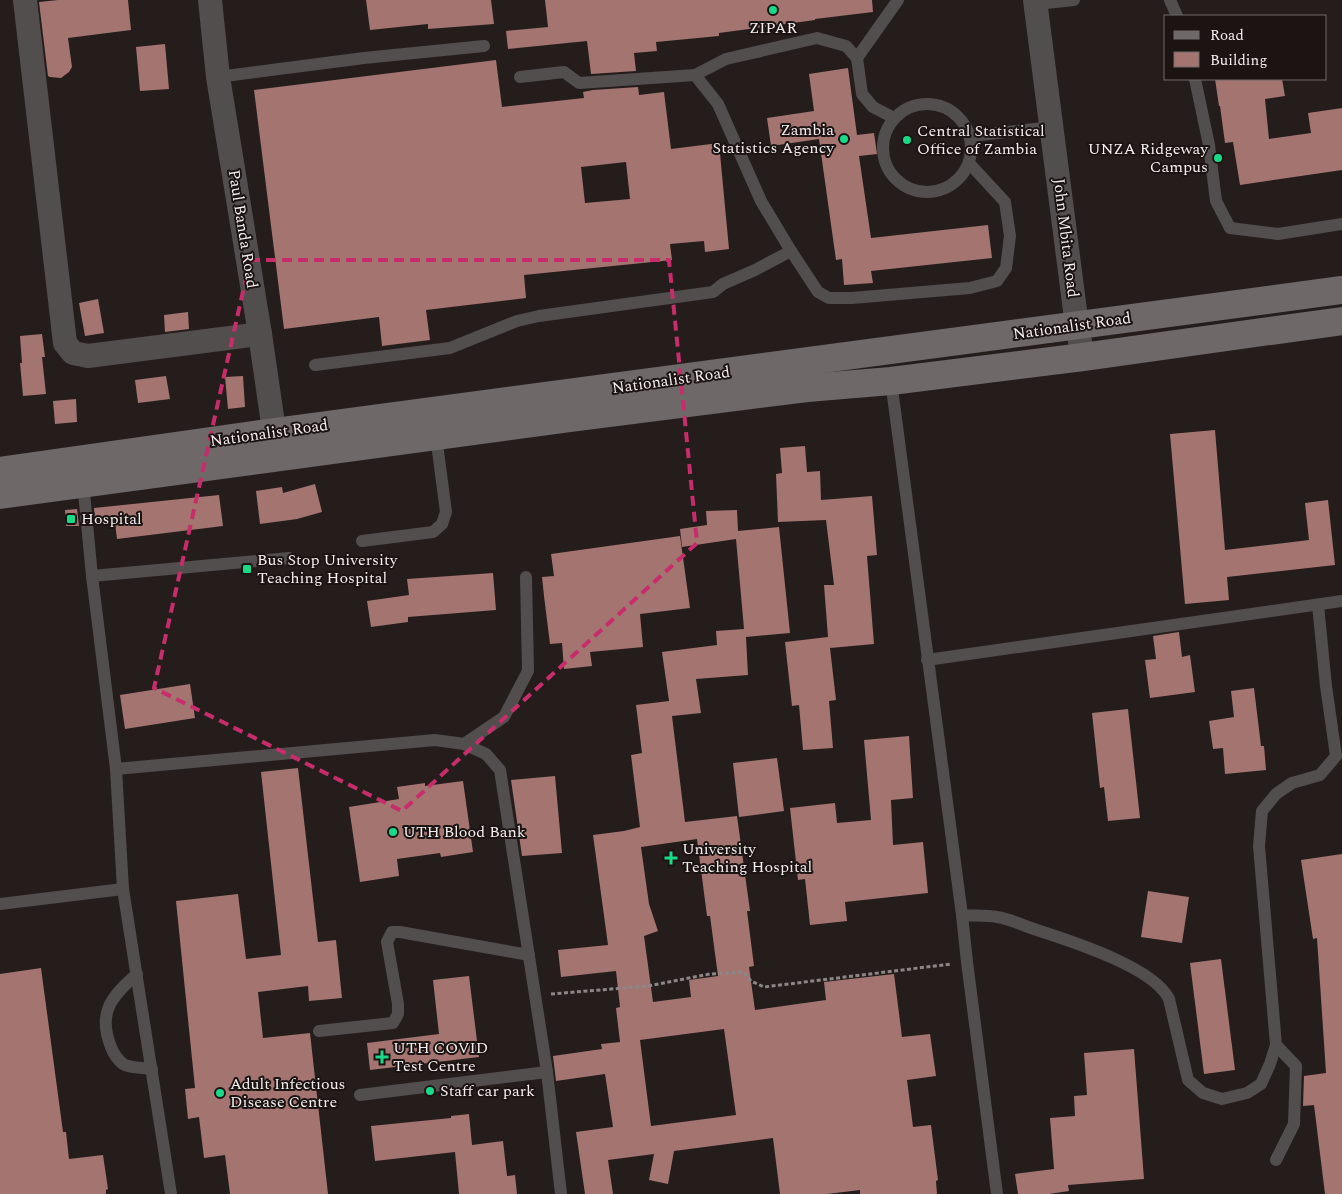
<svg xmlns="http://www.w3.org/2000/svg" width="1342" height="1194" viewBox="0 0 1342 1194" font-family="Spectral,serif">
  <style>
    .building { fill: #a47471; fill-rule: evenodd }
    .lines { fill: none; stroke-linecap: round; stroke-linejoin: round }
    .path { stroke: #8d8686; stroke-width: 3; stroke-dasharray: 4 2.5; stroke-linecap: butt }
    .service { stroke: #524e4e; stroke-width: 12 }
    .minor { stroke: #524e4e; stroke-width: 24 }
    .secondary { stroke: #6e6868; stroke-width: 28 }
    .marked { fill: none; stroke: #c72d6a; stroke-width: 4; stroke-dasharray: 10 6; stroke-linejoin: round }
    .poi-dot { fill: #1ad988; stroke: #1b1413; stroke-width: 2 }
    .labels { text-anchor: middle; dominant-baseline: central; stroke-width: 4; stroke-linejoin: round; paint-order: stroke }
    .poi-label { font-size: 16px; fill: #f3eded; stroke: #1b1413; text-anchor: start }
    .street-label { font-size: 16px; fill: #f3eded; stroke: #1b1413 }
  </style>
  <rect width="100%" height="100%" fill="#241d1c"/>
  <g class="building">
    <polygon points="58,0 128,0 131,30 68,38 72,67 69,72 61,78 50,77 48,76 39,2"/>
    <polygon points="366,0 491,0 494,24 428,29 428,24 370,30"/>
    <polygon points="545,0 872,0 873,12 815,19 815,20 719,33 719,36 656,42 657,51 634,53 636,71 591,74 587,41 508,49 506,31 548,27"/>
    <polygon points="165,44 169,89 140,91 136,47"/>
    <path d="M 496,60 L 502,107 L 584,98 L 583,92 L 593,90 L 638,87 L 639,95 L 664,92 L 671,149 L 719,143 L 729,249 L 705,252 L 704,241 L 670,244 L 672,260 L 524,275 L 526,298 L 426,310 L 430,340 L 382,346 L 379,317 L 284,329 L 254,90 ZM 626,162 L 630,199 L 585,203 L 581,167 Z"/>
    <polygon points="848,68 857,135 874,133 877,154 859,156 871,238 988,225 992,258 871,271 873,283 844,285 842,259 836,260 819,139 771,146 767,118 814,111 809,74"/>
    <polygon points="1215,79 1282,79 1285,96 1265,99 1269,139 1311,133 1308,113 1342,108 1342,170 1240,185 1233,142 1225,143 1220,106 1219,106"/>
    <polygon points="98,299 104,333 85,336 79,303"/>
    <polygon points="188,312 189,329 165,332 164,315"/>
    <polygon points="42,334 45,357 42,357 46,394 23,396 20,363 22,363 20,336"/>
    <polygon points="166,376 170,399 138,403 135,380"/>
    <polygon points="243,376 245,407 228,409 225,377"/>
    <polygon points="76,399 77,422 55,424 53,401"/>
    <polygon points="1215,430 1225,550 1309,540 1305,503 1328,500 1335,565 1227,577 1229,600 1185,604 1170,434"/>
    <polygon points="805,446 807,472 820,471 821,500 872,496 877,555 867,556 874,644 830,648 836,700 829,701 833,748 803,750 799,705 792,706 785,642 828,637 824,585 834,585 826,520 778,522 776,474 782,473 780,448"/>
    <polygon points="315,484 322,512 297,519 260,524 256,491 282,487 283,493"/>
    <polygon points="219,495 223,526 117,539 115,523 95,525 94,508"/>
    <polygon points="77,509 79,526 66,526 65,510"/>
    <path d="M 737,510 L 738,531 L 779,527 L 790,633 L 746,637 L 748,675 L 696,679 L 701,713 L 672,716 L 685,822 L 737,816 L 750,911 L 747,911 L 754,966 L 749,967 L 755,1010 L 826,1000 L 824,982 L 894,974 L 902,1037 L 930,1034 L 936,1076 L 907,1080 L 913,1127 L 931,1125 L 938,1180 L 936,1181 L 937,1194 L 860,1194 L 860,1190 L 827,1194 L 780,1194 L 773,1138 L 674,1151 L 668,1184 L 649,1180 L 654,1154 L 608,1160 L 613,1194 L 585,1194 L 576,1132 L 613,1127 L 605,1074 L 556,1081 L 553,1056 L 602,1049 L 601,1044 L 620,1042 L 616,1008 L 620,1007 L 616,971 L 561,977 L 558,950 L 608,945 L 593,835 L 624,831 L 640,827 L 631,755 L 642,753 L 636,705 L 669,701 L 662,652 L 717,645 L 716,631 L 744,629 L 736,539 L 682,547 L 680,529 L 707,525 L 706,511 ZM 697,839 L 707,916 L 710,916 L 718,976 L 689,980 L 691,997 L 653,1002 L 644,936 L 658,931 L 649,904 L 641,847 ZM 724,1029 L 736,1115 L 651,1126 L 640,1040 Z"/>
    <polygon points="680,536 690,608 640,614 643,647 590,652 592,666 564,669 562,643 550,644 544,596 542,577 554,576 551,554"/>
    <polygon points="493,573 496,610 408,617 408,622 371,627 367,601 409,595 407,579"/>
    <polygon points="1179,632 1182,657 1190,655 1195,692 1150,698 1145,660 1156,659 1153,636"/>
    <polygon points="190,684 195,718 125,729 120,695"/>
    <polygon points="1254,688 1261,746 1264,746 1266,770 1225,774 1223,748 1213,749 1209,721 1234,717 1231,691"/>
    <polygon points="1128,709 1140,818 1108,821 1104,787 1100,788 1092,713"/>
    <polygon points="909,736 913,798 891,800 893,845 923,842 928,893 845,902 847,921 810,925 805,879 798,880 790,808 835,803 837,823 871,820 864,740"/>
    <polygon points="777,758 784,811 739,817 733,763"/>
    <polygon points="298,768 318,942 336,940 342,998 309,1001 308,986 258,992 263,1038 310,1033 328,1194 230,1194 225,1155 204,1158 199,1117 188,1119 185,1089 195,1088 176,901 238,894 246,959 281,955 261,772"/>
    <polygon points="555,776 562,853 522,856 511,780"/>
    <polygon points="463,781 473,852 441,857 440,853 397,859 399,876 360,882 349,807 399,799 397,787 425,783 425,786"/>
    <polygon points="1342,854 1342,1194 1325,1194 1314,1105 1303,1106 1304,1076 1326,1073 1317,938 1313,939 1301,860"/>
    <polygon points="1148,891 1189,897 1182,943 1141,937"/>
    <polygon points="1221,959 1235,1070 1204,1074 1190,963"/>
    <polygon points="41,968 63,1132 66,1132 69,1159 103,1155 108,1189 106,1190 106,1194 0,1194 0,974"/>
    <polygon points="469,976 479,1057 370,1070 367,1043 439,1034 433,980"/>
    <polygon points="1134,1049 1144,1179 1068,1185 1069,1191 1049,1194 1018,1194 1015,1174 1054,1169 1050,1118 1075,1116 1074,1096 1087,1095 1084,1053"/>
    <polygon points="469,1114 472,1145 503,1141 507,1176 515,1175 517,1194 459,1194 455,1152 375,1161 371,1126 451,1118 451,1116"/>
  </g>
  <g class="lines">
    <polyline class="path" points="551,994 648,986 710,974 743,972 751,981 764,987 951,964"/>
    <g class="service">
      <polyline points="1170,0 1177,16"/>
      <polyline points="1036,4 1074,0"/>
      <polyline points="857,58 898,0"/>
      <polyline points="695,75 718,104 761,201 791,251 818,292 829,298 852,298 970,288 997,281 1006,268 1010,236 1005,202 969,163"/>
      <polyline points="218,77 364,58 484,46"/>
      <polyline points="520,77 564,72 579,83 695,75 726,59 817,38 846,46 857,58 862,94 873,107 894,118"/>
      <polyline points="1195,79 1209,145 1216,201 1230,228 1278,234 1342,224"/>
      <circle cx="927" cy="148" r="44"/>
      <polyline points="971,136 1052,127"/>
      <polyline points="315,365 450,348 517,321 539,316 713,292 723,284 755,270 791,251"/>
      <polyline points="891,381 962,915 967,962 997,1194"/>
      <polyline points="83,482 92,576 289,558"/>
      <polyline points="362,541 433,532 442,524 446,512 436,436"/>
      <polyline points="92,576 116,769"/>
      <polyline points="927,660 1342,601"/>
      <polyline points="464,744 504,717 528,671 526,577"/>
      <polyline points="123,889 171,1194"/>
      <polyline points="0,904 123,889 116,769 435,740 464,744 486,754 500,770 547,1072 561,1194"/>
      <path d="M 962,915 C 974,916 986,915 997,917 C 1010,919 1022,925 1034,929 C 1068,940 1154,967 1169,999 L 1188,1080 L 1203,1093 L 1222,1099 L 1247,1093 L 1261,1084 L 1270,1064 L 1276,1045 L 1259,846 L 1262,811 L 1276,794 L 1292,783 L 1320,775 L 1336,756 L 1326,686 L 1318,605"/>
      <path d="M 137,974 C 112,996 97,1012 111,1047 C 113,1053 119,1062 125,1065 C 132,1068 144,1068 152,1069"/>
      <polyline points="319,1031 393,1023 398,1014 398,1004 387,942 392,932 400,932 529,955"/>
      <polyline points="1276,1045 1296,1066 1294,1124 1276,1160"/>
      <polyline points="360,1095 547,1072"/>
    </g>
    <g class="minor">
      <polyline points="25,0 65,343 73,353 88,356 260,334"/>
      <polyline points="210,0 218,77 260,334 277,451"/>
      <polyline points="1035,0 1077,326 1083,357"/>
    </g>
    <g class="secondary">
      <polyline points="0,471 274,432 1342,290"/>
      <polyline points="0,495 571,418 807,388 891,381 1083,357 1342,321"/>
    </g>
  </g>
  <path class="marked" d="M 250,260 L 669,260 L 697,543 L 402,811 L 154,688 Z"/>
  <g class="poi-dot">
    <circle cx="773" cy="10" r="5"/>
    <circle cx="844" cy="139" r="5"/>
    <circle cx="907" cy="140" r="5"/>
    <circle cx="1218" cy="158" r="5"/>
    <rect x="66" y="514" width="10" height="10" rx="2.5"/>
    <rect x="242" y="564" width="10" height="10" rx="2.5"/>
    <circle cx="393" cy="832" r="5"/>
    <path d="M668.5 850.5h5v5h5v5h-5v5h-5v-5h-5v-5h5z"/>
    <path d="M379.5 1049.5h5v5h5v5h-5v5h-5v-5h-5v-5h5z"/>
    <circle cx="430" cy="1091" r="5"/>
    <circle cx="220" cy="1093" r="5"/>
  </g>
  <g class="labels">
    <g class="poi-label">
      <text x="773" y="28" text-anchor="middle">ZIPAR</text>
      <text x="834" y="130" text-anchor="end">Zambia<tspan x="834" dy="18">Statistics Agency</tspan></text>
      <text x="917" y="131">Central Statistical<tspan x="917" dy="18">Office of Zambia</tspan></text>
      <text x="1208" y="149" text-anchor="end">UNZA Ridgeway<tspan x="1208" dy="18">Campus</tspan></text>
      <text x="81" y="519">Hospital</text>
      <text x="257" y="560">Bus Stop University<tspan x="257" dy="18">Teaching Hospital</tspan></text>
      <text x="403" y="832">UTH Blood Bank</text>
      <text x="682" y="849">University<tspan x="682" dy="18">Teaching Hospital</tspan></text>
      <text x="393" y="1048">UTH COVID<tspan x="393" dy="18">Test Centre</tspan></text>
      <text x="230" y="1084">Adult Infectious<tspan x="230" dy="18">Disease Centre</tspan></text>
      <text x="440" y="1091">Staff car park</text>
    </g>
    <g class="street-label">
      <text transform="translate(243 229) rotate(81)">Paul Banda Road</text>
      <text transform="translate(1066 238) rotate(83)">John Mbita Road</text>
      <text transform="translate(1072 326) rotate(-8)">Nationalist Road</text>
      <text transform="translate(671 380) rotate(-8)">Nationalist Road</text>
      <text transform="translate(269 433) rotate(-8)">Nationalist Road</text>
    </g>
  </g>
  <rect x="1164" y="15" width="162" height="65" fill="#1b1413" stroke="#716b6a"/>
  <rect x="1174" y="31" width="25" height="8" fill="#6e6868" stroke="#716b6a"/>
  <text x="1210" y="40" font-size="15" fill="#f3eded">Road</text>
  <rect x="1174" y="52" width="25" height="15" fill="#a47471" stroke="#716b6a"/>
  <text x="1210" y="65" font-size="15" fill="#f3eded">Building</text>
</svg>
